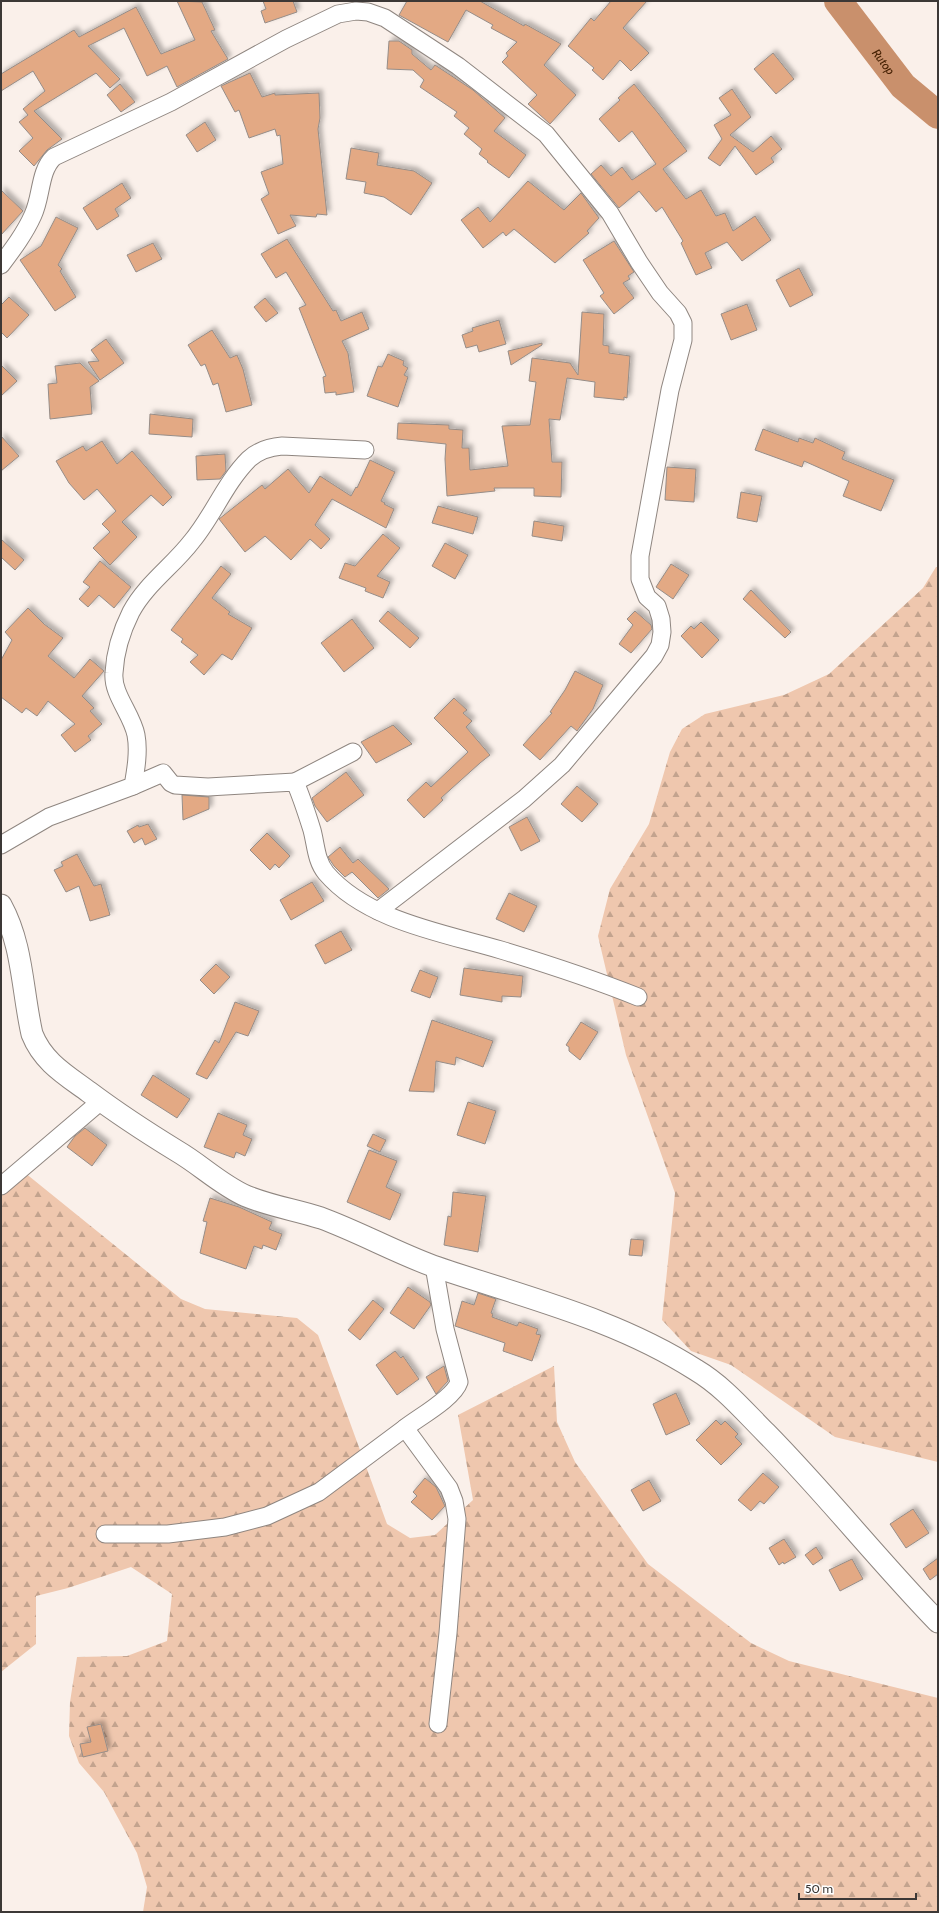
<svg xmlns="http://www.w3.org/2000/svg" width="939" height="1913" viewBox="0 0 939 1913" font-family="Cabin,sans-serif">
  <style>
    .forest { fill: url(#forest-firs) }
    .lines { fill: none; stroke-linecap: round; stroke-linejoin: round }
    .river { stroke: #c9906c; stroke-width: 28 }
    .building { fill: #e3a984; stroke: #968d88; filter: url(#shadow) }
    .minor-casing { stroke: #8f8680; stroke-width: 19 }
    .tertiary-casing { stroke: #8f8680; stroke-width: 23 }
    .minor { stroke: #fff; stroke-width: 17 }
    .tertiary { stroke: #fff; stroke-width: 21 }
    .labels { text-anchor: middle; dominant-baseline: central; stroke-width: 4; stroke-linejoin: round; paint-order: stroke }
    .water-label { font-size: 12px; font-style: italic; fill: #452003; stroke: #fff }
  </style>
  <defs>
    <pattern id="forest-firs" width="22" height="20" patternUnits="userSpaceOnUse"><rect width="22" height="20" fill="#efc7ae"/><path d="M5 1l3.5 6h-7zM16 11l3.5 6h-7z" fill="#c3a38e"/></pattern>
    <filter id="shadow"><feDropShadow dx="3.5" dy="-3.5" stdDeviation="2" flood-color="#0004"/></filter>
  </defs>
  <rect width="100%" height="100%" fill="#faf0ea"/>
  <g class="forest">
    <polygon points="936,567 938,567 938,1462 835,1437 731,1365 691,1351 662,1320 675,1193 626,1055 598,936 610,889 649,824 670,752 682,729 705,714 784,695 829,674 923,588"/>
    <polygon points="14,1164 181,1299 205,1309 297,1318 318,1335 387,1524 410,1538 435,1535 473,1500 458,1415 554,1366 557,1422 575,1462 648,1564 751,1643 789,1661 938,1698 938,1912 143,1912 147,1887 137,1853 104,1792 79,1763 69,1736 70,1702 77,1657 127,1656 167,1641 172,1594 131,1567 68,1588 36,1596 36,1644 1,1672 1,1174"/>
  </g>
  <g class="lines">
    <path class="river" id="s1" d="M 838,1 L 903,86 L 938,115"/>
  </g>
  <g class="building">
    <polygon points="177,1 202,2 215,30 211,31 228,59 177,87 167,66 147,76 124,28 88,46 120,79 110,88 96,73 34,111 62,139 47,150 34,166 19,151 33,138 19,122 28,115 23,109 45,91 33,71 1,91 1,74 74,30 79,37 136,7 161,54 195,40"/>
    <polygon points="263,1 293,1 297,12 265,23 261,11 266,9"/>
    <polygon points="407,1 480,1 524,26 525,24 561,44 544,65 576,95 550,124 528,104 537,95 502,62 508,56 506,53 517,42 491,28 493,25 466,10 448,42 399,15"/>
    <polygon points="611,1 647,1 623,28 649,53 631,71 620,60 603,80 592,70 594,68 568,46 591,18 594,21"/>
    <polygon points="389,41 399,41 412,50 412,54 431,70 435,65 473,90 505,118 494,131 526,155 509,178 487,162 488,161 479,154 482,149 464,134 469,128 454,116 457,112 420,87 424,80 413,70 387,69"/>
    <polygon points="773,53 794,79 776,94 754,69"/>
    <polygon points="250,73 262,97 275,93 275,95 319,93 320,118 318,129 327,215 317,214 316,217 290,215 296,226 278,234 261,199 269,194 261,172 283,164 280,135 277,136 275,129 249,138 239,110 235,112 221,86"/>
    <polygon points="120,84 135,102 121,112 107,95"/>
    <polygon points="634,84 658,113 687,151 663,169 686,199 701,190 716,216 725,213 733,231 755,216 771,240 742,261 727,242 705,253 712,268 696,275 681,243 683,241 662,207 656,212 639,191 619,208 591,174 601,165 611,176 622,167 632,180 656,164 632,131 619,142 599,119 620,100 618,98"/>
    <polygon points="732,89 751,117 730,135 753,152 771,136 782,149 771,158 774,162 756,175 735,146 720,166 708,158 722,139 714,125 731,115 719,98"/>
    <polygon points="205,122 216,140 197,152 186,135"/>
    <polygon points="351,148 379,153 377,165 414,171 432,183 411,215 384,197 364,193 366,182 346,179"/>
    <polygon points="528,181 564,210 581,193 599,218 587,231 589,233 555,263 514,229 506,236 503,232 483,248 461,220 478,207 490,222"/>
    <polygon points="122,183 131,198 115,209 119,216 97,230 83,208"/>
    <polygon points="1,190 23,211 1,235"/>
    <polygon points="56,217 78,228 58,265 62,269 60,271 76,297 55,311 20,260 41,246"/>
    <polygon points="287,239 333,311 336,310 341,321 362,312 369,329 342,341 348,353 354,392 336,395 336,392 325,393 323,377 326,376 299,308 306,305 286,272 276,278 261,254"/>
    <polygon points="614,241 634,272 628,276 630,279 623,283 634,298 614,314 600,296 604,293 583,260"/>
    <polygon points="153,243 162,259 136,272 127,255"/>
    <polygon points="799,268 813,295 790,307 776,280"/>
    <polygon points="9,297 29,315 7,338 1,332 1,305"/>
    <polygon points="265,298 278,313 266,322 254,307"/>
    <polygon points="747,304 757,330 731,340 721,314"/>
    <polygon points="582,312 604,314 603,345 609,346 609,353 630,356 627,398 624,397 624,400 594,397 595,382 567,378 560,420 549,419 552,462 562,462 561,497 534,496 534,488 494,488 495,491 447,496 445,459 446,444 397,439 398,423 449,425 449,429 463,430 462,448 469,448 470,470 508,466 502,426 530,425 536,382 529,381 532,358 570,363 578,375"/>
    <polygon points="499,320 506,344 479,352 477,345 466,348 462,335 473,331 472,328"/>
    <polygon points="212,330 230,358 237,355 243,369 252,405 226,412 218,383 213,385 205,364 201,366 188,345"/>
    <polygon points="106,339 124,363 100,380 88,362 99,361 91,350"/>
    <polygon points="542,343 542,345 511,365 508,351"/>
    <polygon points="388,354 404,361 403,365 408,368 404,375 408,377 398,407 367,396 378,366 382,367"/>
    <polygon points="80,363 99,381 90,387 92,414 50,419 48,384 57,383 55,366"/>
    <polygon points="1,365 17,381 1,396"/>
    <polygon points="150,414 193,419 192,437 149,434"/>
    <polygon points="763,429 798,442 799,438 813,443 815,438 845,452 842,459 894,480 881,511 843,496 849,481 804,461 802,467 755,450"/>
    <polygon points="1,436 19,456 1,471"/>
    <polygon points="102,441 117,464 132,451 172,497 163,506 151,495 122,522 137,537 110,565 93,548 110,532 102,524 116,511 97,489 84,500 69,483 56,461 83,446 86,451"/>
    <polygon points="225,454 226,471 220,479 197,480 196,456"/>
    <polygon points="370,460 395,472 381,501 385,503 384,504 394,509 386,528 332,499 315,525 330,539 321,549 310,539 291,560 265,536 245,552 219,519 262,485 265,489 288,469 309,493 320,476 351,496 356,487 357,488"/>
    <polygon points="667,467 696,469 694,502 665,500"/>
    <polygon points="741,492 762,496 757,522 737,518"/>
    <polygon points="438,506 478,517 473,534 432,523"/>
    <polygon points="534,521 564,526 562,541 532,536"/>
    <polygon points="383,534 400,548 377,576 390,582 383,598 365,591 366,588 339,578 345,563 355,566"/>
    <polygon points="1,539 24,560 15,570 1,557"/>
    <polygon points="445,543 468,555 455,579 432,566"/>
    <polygon points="100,561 131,587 114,608 99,595 88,607 79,599 90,587 83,582"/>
    <polygon points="671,564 689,575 673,599 656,587"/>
    <polygon points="221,566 231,574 212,598 230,612 228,614 252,628 232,660 222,654 204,675 190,662 198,655 181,642 183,639 171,630"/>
    <polygon points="751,590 791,632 785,638 743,599"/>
    <polygon points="28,608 44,624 63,638 48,656 74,678 90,659 104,671 82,696 94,708 90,711 102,724 88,736 91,740 75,752 61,735 75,724 48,701 37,716 26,708 22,713 1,697 1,660 12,640 5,632"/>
    <polygon points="388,611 419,638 410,648 379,621"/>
    <polygon points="635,611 651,625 652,629 631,653 619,644 633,625 627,619"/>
    <polygon points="352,619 374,648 344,672 321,643"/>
    <polygon points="701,622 719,640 702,658 681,636 691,626 694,629"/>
    <polygon points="575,671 603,685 593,709 577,731 571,726 540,760 523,745 552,713 550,712 565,690"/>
    <polygon points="454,698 467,710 463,713 472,721 466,727 490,755 480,763 441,798 443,800 424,818 407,800 426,782 431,787 468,752 434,718"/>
    <polygon points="393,725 412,744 376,763 361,742"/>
    <polygon points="346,772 364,795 327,822 315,806 312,798"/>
    <polygon points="577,786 598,804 582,822 561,804"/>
    <polygon points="182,795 209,797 209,809 183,820"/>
    <polygon points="527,817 540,841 521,851 509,827"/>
    <polygon points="148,824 157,839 145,845 142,838 134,843 127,831 138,825 139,827"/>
    <polygon points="267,833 290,856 279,868 275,864 270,870 250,850"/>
    <polygon points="340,847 353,863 358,859 389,889 378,898 352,872 345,877 334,866 328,857"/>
    <polygon points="77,854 94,886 101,884 110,915 90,921 79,886 66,892 54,870 63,866 61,862"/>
    <polygon points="312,882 324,901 291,920 280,900"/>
    <polygon points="509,893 537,906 524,932 496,919"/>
    <polygon points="341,931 352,950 325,964 315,945"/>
    <polygon points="216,964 230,977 214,994 200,980"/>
    <polygon points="464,968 523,976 521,997 502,996 502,1002 460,995"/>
    <polygon points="420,970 438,977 430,998 411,991"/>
    <polygon points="235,1002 259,1011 248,1036 236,1032 207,1079 196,1074 215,1040 219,1043"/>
    <polygon points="432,1020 493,1041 483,1067 456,1057 455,1065 436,1061 434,1092 409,1091"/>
    <polygon points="581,1022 598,1032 580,1060 569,1051 569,1047 566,1045"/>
    <polygon points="153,1075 190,1099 177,1118 141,1095"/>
    <polygon points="468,1102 496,1111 485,1144 457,1135"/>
    <polygon points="218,1113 247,1125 243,1135 252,1139 245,1156 236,1152 234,1158 204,1147"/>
    <polygon points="85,1128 107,1145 92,1166 67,1147 75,1136"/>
    <polygon points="373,1134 386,1140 380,1152 367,1146"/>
    <polygon points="369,1150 397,1161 386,1187 401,1194 390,1220 347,1202"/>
    <polygon points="453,1192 486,1196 478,1252 444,1245 448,1216 451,1217"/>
    <polygon points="210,1198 239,1207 272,1222 269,1229 282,1234 276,1250 263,1245 262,1249 254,1246 246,1269 200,1253 207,1222 203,1221"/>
    <polygon points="631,1239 644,1240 642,1256 629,1255"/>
    <polygon points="408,1287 430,1302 431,1305 414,1329 390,1313"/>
    <polygon points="478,1293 496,1299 491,1313 493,1314 492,1317 517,1326 519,1322 538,1329 536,1334 541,1335 532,1361 503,1351 505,1343 455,1326 462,1301 474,1305"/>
    <polygon points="373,1300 384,1309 360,1340 348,1330"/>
    <polygon points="395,1351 401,1358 403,1356 419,1379 397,1395 376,1365"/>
    <polygon points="444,1366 448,1381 436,1394 426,1377"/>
    <polygon points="676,1393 690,1424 666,1435 653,1404"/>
    <polygon points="716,1420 721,1425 725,1421 738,1434 735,1437 742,1444 721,1465 696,1440"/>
    <polygon points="763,1473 779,1487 764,1504 760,1501 751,1511 738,1500"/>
    <polygon points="425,1478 436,1487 444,1504 445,1506 432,1520 411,1502 417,1496 413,1492"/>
    <polygon points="649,1480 661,1501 643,1511 631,1490"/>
    <polygon points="913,1509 929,1533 906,1548 890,1524"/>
    <polygon points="784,1539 796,1557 784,1564 783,1562 779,1565 769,1548"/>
    <polygon points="816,1547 823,1558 813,1565 805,1555"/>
    <polygon points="938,1558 938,1574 930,1580 923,1569"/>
    <polygon points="852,1559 863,1579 840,1591 829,1570"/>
    <polygon points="101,1724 108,1751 83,1757 80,1744 91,1742 87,1727"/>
  </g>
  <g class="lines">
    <defs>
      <g id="minor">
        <path d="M 1,265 C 13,249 25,233 33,215 C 42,196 39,171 54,157 L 171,102 L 286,39 L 338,14 L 356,11 L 368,12 L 385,18 L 458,66 L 546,134 L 610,213 L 639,262 L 660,293 L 678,313 L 683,323 L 683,340 L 670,390 L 640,556 L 640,579 L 647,597 L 657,606 L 661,619 L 662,632 L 660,645 L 654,656 L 562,765 L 524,799 L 378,911"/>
        <polyline points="295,782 353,752"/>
        <path d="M 133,786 L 163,773 L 171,783 L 175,785 L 208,787 L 295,782 C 302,798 307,814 312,830 C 316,845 316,861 326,873 C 367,921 444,933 501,950 C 547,964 593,979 638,997"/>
        <path d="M 1,845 L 49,817 L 133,786 C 136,769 139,751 136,735 C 132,714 112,694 114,673 C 115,653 122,630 131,612 C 146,584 173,566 192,541 C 213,516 225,483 249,459 C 259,450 269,447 282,446 L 365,450"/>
        <polyline points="1,1186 101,1101"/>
        <path d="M 434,1266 L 445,1329 L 459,1382 C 454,1398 419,1417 405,1428 L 449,1488 L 454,1501 L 457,1519 L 448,1633 L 438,1724"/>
        <polyline points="105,1534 168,1534 225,1527 267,1516 319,1492 405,1428"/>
      </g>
      <path id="tertiary" d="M 1,905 C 23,945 22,990 32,1034 C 43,1062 66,1075 89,1092 C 117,1113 146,1132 177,1151 C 201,1165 221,1185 246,1196 C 270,1206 296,1210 321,1218 C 359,1232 395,1252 433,1266 C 523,1297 615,1318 696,1370 C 723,1386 744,1411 766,1433 C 826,1494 879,1561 938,1622"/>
    </defs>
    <use href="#minor" class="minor-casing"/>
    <use href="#tertiary" class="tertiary-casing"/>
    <use href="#minor" class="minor"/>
    <use href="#tertiary" class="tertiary"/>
  </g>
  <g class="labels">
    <g class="water-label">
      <text stroke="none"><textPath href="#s1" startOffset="76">Rutop</textPath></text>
    </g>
  </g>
  <rect width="939" height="1913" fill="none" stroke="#3c3836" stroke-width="4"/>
  <path d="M799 1893v6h117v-6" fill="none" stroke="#3c3836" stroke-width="2"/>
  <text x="805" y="1893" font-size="12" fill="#3c3836" stroke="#ffffff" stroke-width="3" paint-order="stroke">50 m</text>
</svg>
